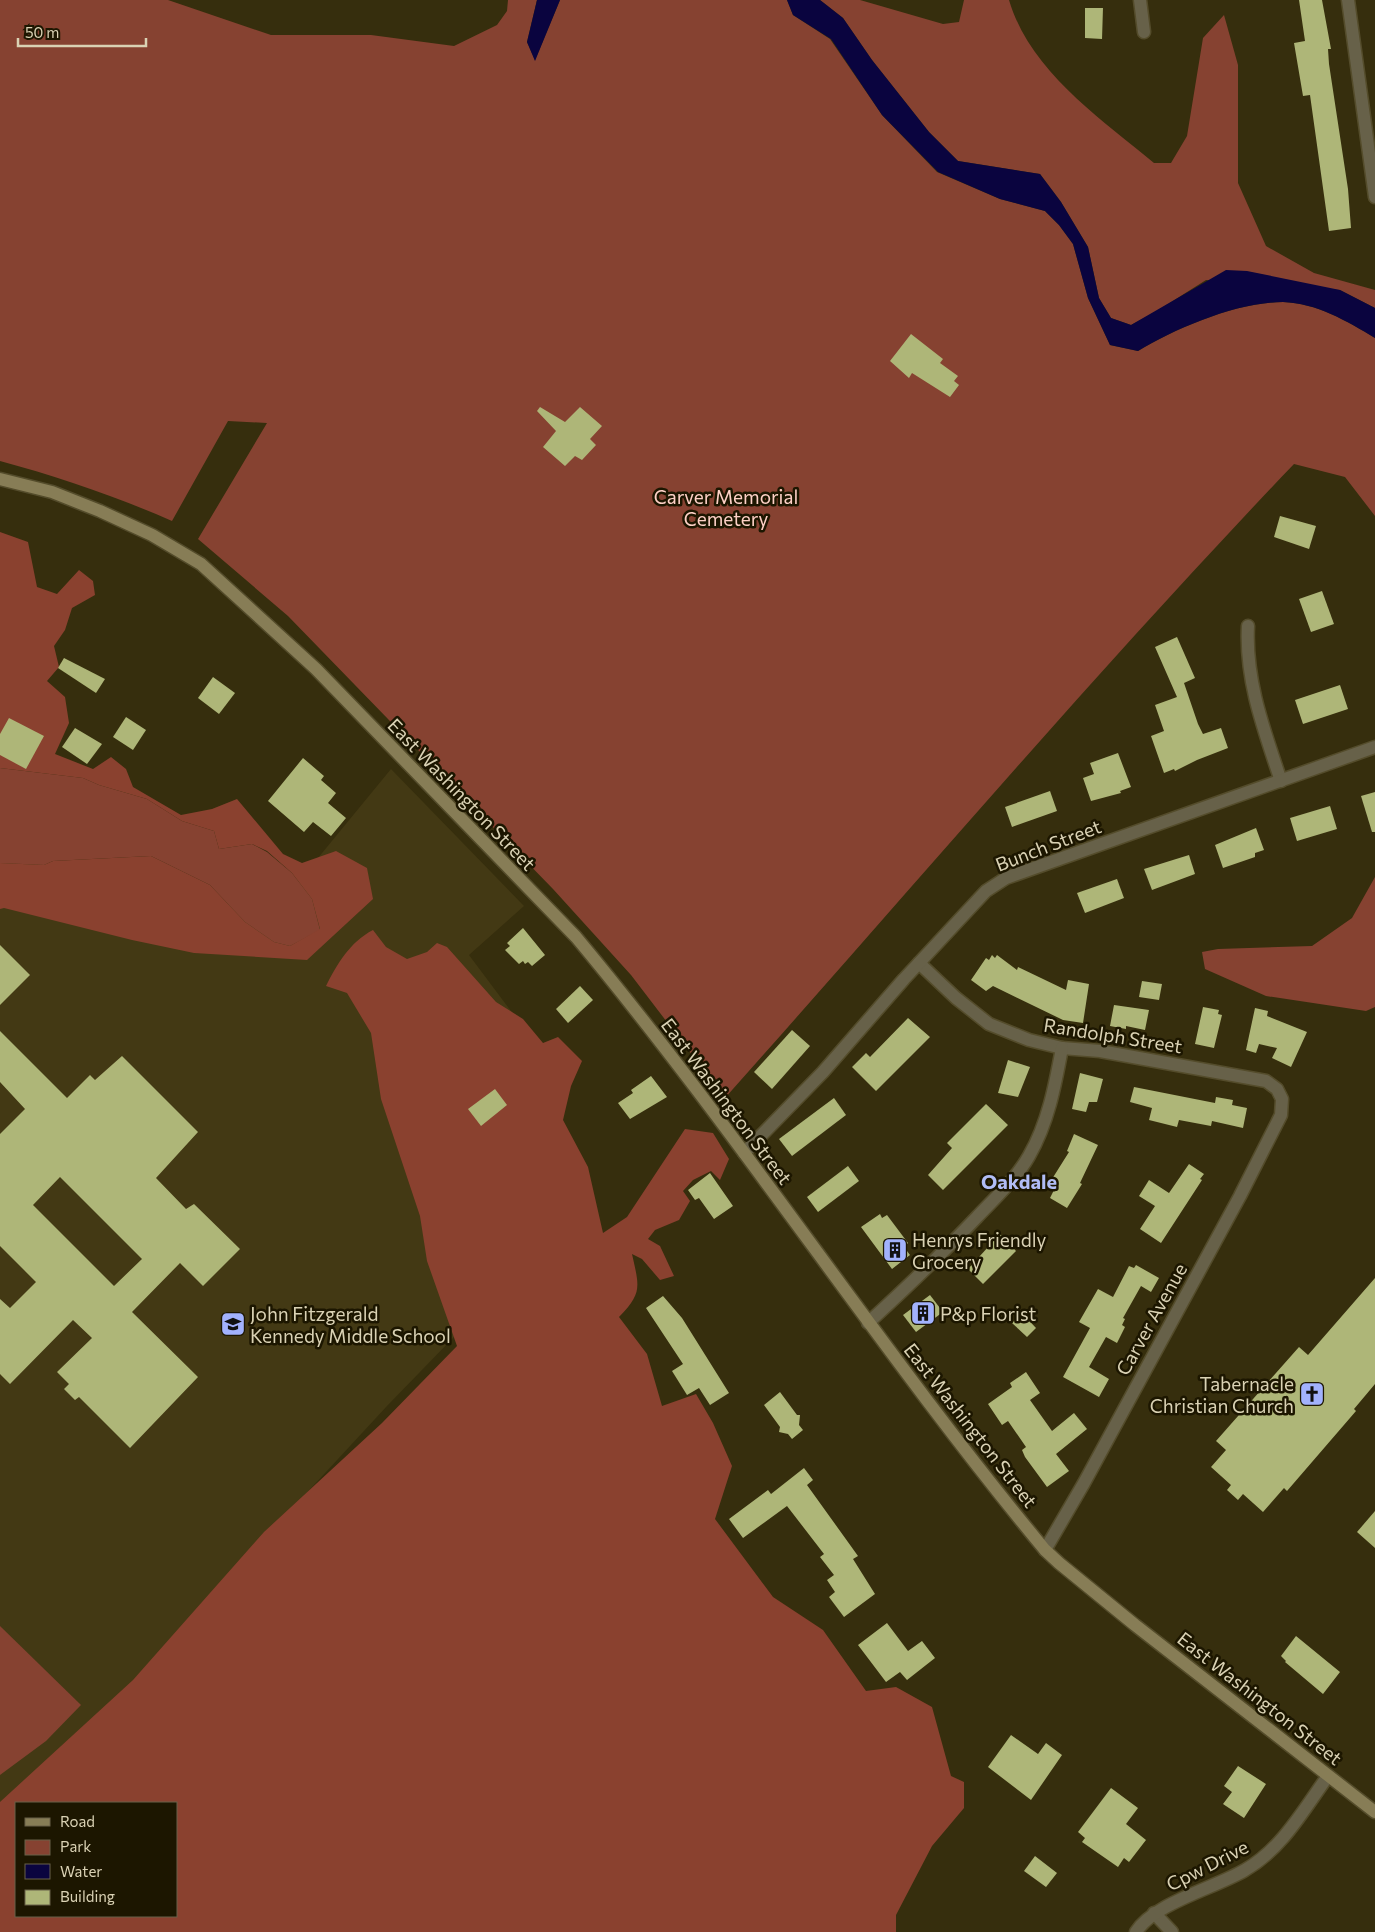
<svg xmlns="http://www.w3.org/2000/svg" width="1375" height="1932" viewBox="0 0 1375 1932" font-family="Commissioner,sans-serif">
  <style>
    .built { fill: #433914 }
    .green { fill: #864231 }
    .forest { fill: #8a412f; fill-rule: evenodd }
    .water { fill: #0a043f }
    .building { fill: #aeb678; fill-rule: evenodd }
    .lines { fill: none; stroke-linecap: round; stroke-linejoin: round }
    .minor-casing { stroke: #544c2b; stroke-width: 15 }
    .secondary-casing { stroke: #544c2b; stroke-width: 15 }
    .minor { stroke: #676149; stroke-width: 12 }
    .secondary { stroke: #877d56; stroke-width: 12 }
    .labels { text-anchor: middle; dominant-baseline: central; stroke-width: 5; stroke-linejoin: round; paint-order: stroke }
    .park-label { font-size: 19px; fill: #fed1c6; stroke: #1c1600 }
    .street-label { font-size: 19px; fill: #dad2b4; stroke: #1c1600 }
    .poi-label { font-size: 19px; fill: #dad2b4; stroke: #1c1600; text-anchor: start }
    .neighbourhood-label { font-size: 20px; font-weight: bold; fill: #b1bdf5; stroke: #1c1600 }
  </style>
  <rect width="100%" height="100%" fill="#362e0d"/>
  <polygon class="built" points="391,769 524,906 469,955 514,1015 546,1242 387,1406 81,1737 0,1803 0,854 272,914"/>
  <g class="green">
    <path d="M 0,0 L 168,0 L 271,35 L 371,35 L 454,46 L 497,25 L 507,11 L 508,0 L 537,0 L 527,42 L 535,60 L 560,0 L 787,0 L 793,15 L 830,39 L 882,115 L 937,172 L 1000,199 L 1045,211 L 1059,225 L 1073,244 L 1088,298 L 1110,345 L 1138,351 C 1176,328 1237,302 1283,302 C 1316,303 1347,321 1375,338 L 1375,516 L 1345,477 L 1294,464 C 1098,669 914,886 725,1098 L 631,975 L 553,889 L 288,616 L 198,539 L 267,423 L 228,421 L 172,521 C 115,496 59,477 0,461 Z"/>
    <path d="M 820,0 L 860,0 L 943,24 L 959,22 L 964,0 L 1009,0 C 1030,71 1100,118 1154,163 L 1171,163 L 1187,136 L 1203,38 L 1224,15 L 1238,65 L 1238,183 L 1266,246 L 1314,273 L 1375,290 L 1375,308 L 1340,290 L 1206,280 L 1157,311 L 1131,325 L 1111,318 L 1099,298 L 1088,247 L 1061,202 L 1040,174 L 958,161 L 929,132 L 872,60 L 843,18 Z"/>
    <polygon points="0,768 83,778 99,785 147,799 182,821 214,831 219,849 252,844 267,852 292,873 312,899 320,930 290,946 274,942 245,922 210,885 151,856 53,861 44,865 0,863"/>
    <polygon points="1375,877 1375,1007 1366,1011 1266,996 1205,969 1202,952 1218,949 1312,946 1352,918"/>
    <polygon points="0,1626 81,1705 46,1741 0,1775"/>
  </g>
  <g class="forest">
    <polygon points="0,532 28,542 37,587 57,594 79,570 93,581 95,595 72,608 65,630 54,646 59,667 47,681 65,697 69,723 55,754 93,769 111,757 126,769 133,787 181,815 212,809 237,799 283,854 302,863 336,851 367,868 373,899 307,960 194,953 132,940 4,908 0,909 0,863 44,865 53,861 151,856 210,885 245,922 274,942 290,946 320,929 312,899 292,873 267,851 252,844 219,849 214,831 182,821 147,799 99,785 83,778 0,768"/>
    <path d="M 373,930 L 386,947 L 407,959 L 427,952 L 437,943 L 447,947 L 496,1002 L 523,1019 L 543,1043 L 558,1037 L 582,1061 L 571,1086 L 563,1120 L 588,1167 L 603,1233 L 627,1217 L 685,1129 L 713,1133 L 729,1159 L 720,1180 L 711,1171 L 693,1180 L 683,1191 L 690,1201 L 679,1220 L 655,1230 L 648,1239 L 660,1246 L 674,1276 L 660,1280 L 642,1259 L 632,1254 C 639,1286 643,1293 619,1317 L 647,1354 L 662,1406 L 696,1394 L 713,1423 L 732,1466 L 715,1519 L 773,1597 L 823,1630 L 866,1691 L 896,1687 L 932,1707 L 951,1776 L 964,1782 L 964,1808 L 932,1846 L 896,1915 L 896,1932 L 0,1932 L 0,1802 L 133,1680 L 264,1532 L 382,1423 L 457,1346 L 427,1261 L 420,1216 L 381,1099 L 371,1033 L 347,993 L 326,986 C 337,964 350,942 373,930 ZM 16,1803 L 176,1803 L 176,1916 L 16,1916 Z"/>
  </g>
  <g class="water">
    <polygon points="537,0 560,0 535,61 527,42"/>
    <path d="M 787,0 L 820,0 L 843,18 L 872,60 L 929,132 L 958,161 L 1040,174 L 1061,202 L 1088,247 L 1099,298 L 1111,318 L 1131,325 L 1226,270 L 1247,271 L 1340,290 L 1375,308 L 1375,338 C 1347,321 1316,303 1283,302 C 1237,302 1176,328 1138,351 L 1110,345 L 1088,298 L 1073,244 L 1059,225 L 1045,211 L 1000,199 L 938,172 L 882,115 L 831,39 L 793,15 Z"/>
  </g>
  <g class="building">
    <polygon points="1299,0 1322,0 1331,49 1328,49 1329,64 1348,189 1351,228 1329,231 1310,95 1303,96 1294,43 1305,41"/>
    <polygon points="1085,8 1103,8 1102,39 1085,38"/>
    <polygon points="911,334 943,359 940,363 958,376 954,381 959,385 950,397 912,373 909,378 890,361"/>
    <polygon points="540,407 565,422 580,407 602,426 590,439 596,445 582,460 575,456 565,466 543,447 556,431 537,411"/>
    <polygon points="1280,516 1316,526 1309,549 1274,537"/>
    <polygon points="1322,591 1334,624 1311,632 1299,599"/>
    <polygon points="1177,637 1195,678 1184,683 1198,724 1203,734 1221,728 1228,748 1197,760 1175,771 1174,769 1164,773 1151,736 1164,731 1155,705 1177,697 1155,647"/>
    <polygon points="64,658 105,679 96,693 58,668"/>
    <polygon points="213,677 235,693 219,714 198,698"/>
    <polygon points="1340,685 1348,709 1303,724 1295,700"/>
    <polygon points="126,717 146,730 133,750 113,737"/>
    <polygon points="9,718 44,736 26,769 0,755 0,734"/>
    <polygon points="75,728 102,744 87,764 62,747"/>
    <polygon points="1118,753 1131,787 1120,791 1121,793 1091,801 1083,778 1094,774 1090,763"/>
    <polygon points="303,758 324,776 321,780 336,793 328,803 346,818 331,836 313,822 304,832 268,801"/>
    <polygon points="1050,791 1057,811 1012,827 1005,807"/>
    <polygon points="1375,792 1375,832 1372,832 1361,796"/>
    <polygon points="1330,806 1337,829 1297,841 1290,818"/>
    <polygon points="1256,828 1264,850 1255,853 1255,857 1223,868 1215,845"/>
    <polygon points="1189,855 1195,874 1152,890 1144,869"/>
    <polygon points="1117,879 1124,898 1085,913 1077,893"/>
    <polygon points="523,928 545,955 532,966 528,962 525,964 523,961 519,964 505,950 510,946 507,943"/>
    <polygon points="0,945 30,975 0,1005"/>
    <polygon points="992,955 995,958 997,955 1017,970 1018,967 1066,990 1068,980 1089,984 1083,1023 1063,1020 993,986 986,991 971,980 986,958 989,960"/>
    <polygon points="1142,981 1162,984 1159,1000 1139,997"/>
    <polygon points="580,986 593,1000 568,1023 556,1009"/>
    <polygon points="1114,1005 1149,1010 1145,1030 1126,1026 1126,1029 1110,1026"/>
    <polygon points="1203,1007 1219,1010 1218,1014 1222,1015 1214,1048 1195,1044"/>
    <polygon points="1255,1008 1268,1011 1267,1016 1307,1032 1291,1067 1272,1058 1277,1048 1259,1044 1256,1053 1246,1050"/>
    <polygon points="908,1018 930,1037 876,1091 852,1067 866,1053 870,1057"/>
    <polygon points="792,1030 810,1046 772,1089 754,1072"/>
    <path d="M 0,1031 L 67,1098 L 90,1075 L 95,1080 L 122,1056 L 198,1132 L 156,1178 L 186,1209 L 194,1204 L 240,1249 L 203,1286 L 180,1263 L 132,1312 L 198,1377 L 130,1448 L 79,1397 L 75,1400 L 64,1389 L 69,1384 L 57,1372 L 92,1338 L 73,1320 L 10,1384 L 0,1374 L 0,1299 L 10,1308 L 36,1282 L 0,1246 L 0,1134 L 25,1109 L 0,1082 ZM 60,1177 L 142,1259 L 114,1286 L 33,1205 Z"/>
    <polygon points="1008,1060 1030,1067 1018,1097 998,1093"/>
    <polygon points="1080,1073 1103,1079 1097,1102 1089,1102 1086,1112 1072,1109"/>
    <polygon points="651,1076 667,1097 630,1119 618,1103 633,1093 631,1090"/>
    <polygon points="1134,1087 1215,1103 1216,1097 1233,1100 1232,1105 1247,1108 1243,1128 1212,1121 1211,1126 1179,1120 1177,1127 1149,1120 1152,1108 1130,1102"/>
    <polygon points="495,1089 507,1105 481,1126 468,1109"/>
    <polygon points="834,1098 846,1115 792,1156 779,1139"/>
    <polygon points="986,1104 1008,1125 943,1190 928,1175 952,1148 947,1143"/>
    <polygon points="1074,1134 1098,1145 1080,1183 1082,1184 1067,1208 1050,1198 1058,1182 1052,1179 1069,1152 1067,1151"/>
    <polygon points="1189,1164 1204,1174 1200,1179 1202,1180 1161,1243 1140,1229 1155,1206 1139,1196 1149,1180 1169,1193"/>
    <polygon points="848,1166 859,1181 818,1212 807,1197"/>
    <polygon points="710,1173 733,1206 714,1219 699,1198 695,1200 688,1190"/>
    <polygon points="880,1214 882,1218 887,1215 908,1243 904,1247 910,1255 892,1269 861,1227"/>
    <polygon points="1000,1234 1016,1251 983,1284 968,1269"/>
    <polygon points="1136,1265 1159,1278 1151,1292 1141,1286 1123,1318 1125,1319 1122,1325 1125,1327 1117,1343 1106,1337 1089,1367 1109,1379 1099,1397 1063,1377 1090,1328 1079,1322 1098,1289 1113,1297 1129,1266 1134,1268"/>
    <polygon points="1375,1278 1375,1384 1354,1409 1356,1411 1287,1491 1284,1488 1263,1512 1243,1494 1238,1500 1227,1490 1231,1485 1211,1467 1226,1450 1216,1441 1299,1347 1308,1355"/>
    <polygon points="930,1295 943,1312 916,1332 903,1315"/>
    <polygon points="663,1296 682,1318 729,1393 710,1405 699,1388 687,1395 672,1371 683,1364 646,1308"/>
    <polygon points="1022,1313 1036,1328 1027,1337 1012,1323"/>
    <polygon points="1026,1372 1040,1393 1030,1400 1052,1431 1074,1413 1087,1429 1056,1454 1069,1471 1047,1487 1025,1457 1022,1450 1026,1447 1008,1421 1002,1425 988,1404 1012,1387 1010,1383"/>
    <polygon points="780,1392 797,1415 800,1415 799,1425 803,1430 792,1439 788,1434 779,1432 780,1427 764,1405"/>
    <polygon points="804,1468 813,1480 807,1485 858,1556 853,1559 875,1594 844,1617 829,1597 835,1592 827,1580 834,1575 820,1557 824,1554 787,1506 743,1538 729,1519 768,1490 771,1494"/>
    <polygon points="1375,1511 1375,1548 1357,1532"/>
    <polygon points="887,1623 908,1651 922,1641 935,1658 907,1680 900,1672 886,1682 858,1645"/>
    <polygon points="1296,1636 1340,1672 1323,1694 1285,1662 1286,1661 1281,1656"/>
    <polygon points="1011,1735 1038,1754 1046,1743 1062,1755 1031,1800 988,1767"/>
    <polygon points="1238,1766 1266,1784 1244,1818 1223,1804 1232,1792 1224,1786"/>
    <polygon points="1111,1788 1138,1808 1126,1824 1146,1840 1129,1862 1124,1858 1118,1867 1082,1842 1085,1838 1078,1832"/>
    <polygon points="1035,1856 1057,1873 1046,1887 1024,1871"/>
  </g>
  <g class="lines">
    <defs>
      <g id="minor">
        <polyline points="1140,0 1144,32"/>
        <polyline points="1348,0 1375,197"/>
        <path d="M 1248,626 C 1245,680 1264,730 1281,781"/>
        <polyline points="919,963 956,998 989,1024 1029,1040 1062,1048 1100,1051 1266,1081 1277,1089 1282,1099 1281,1115 1240,1196 1084,1483 1045,1550"/>
        <polyline points="744,1153 823,1072 904,979 986,891 1006,878 1375,747"/>
        <path d="M 868,1323 C 906,1288 942,1254 977,1217 C 995,1198 1016,1179 1029,1156 C 1048,1123 1055,1086 1062,1048"/>
        <polyline points="1154,1913 1172,1932"/>
        <path d="M 1136,1932 C 1154,1903 1215,1888 1245,1870 C 1282,1849 1304,1809 1328,1776"/>
      </g>
      <path id="secondary" d="M 0,479 L 52,492 L 100,511 L 152,535 L 201,564 L 316,669 L 576,937 C 741,1135 881,1352 1045,1550 L 1059,1563 L 1135,1625 L 1375,1812"/>
    </defs>
    <use href="#minor" class="minor-casing"/>
    <use href="#secondary" class="secondary-casing"/>
    <use href="#minor" class="minor"/>
    <use href="#secondary" class="secondary"/>
  </g>
  <defs>
    <symbol id="building-square" viewBox="-11 -11 22 22"><rect x="-9" y="-9" width="18" height="18" rx="4" fill="#a2b2fd" stroke="#1c1600"/><path d="M-4-6H4V6H1V3H-1V6H-4ZM-2.5-4.3h1.7v1.8h-1.7ZM.8-4.3h1.7v1.8H.8ZM-2.5-1h1.7V.8h-1.7ZM.8-1h1.7V.8H.8Z" fill="#111"/></symbol>
    <symbol id="school-square" viewBox="-11 -11 22 22"><rect x="-9" y="-9" width="18" height="18" rx="4" fill="#a2b2fd" stroke="#1c1600"/><path d="M0-5L7-2L0 1L-7-2ZM-4 1L0 2.5L4 1V4Q0 6-4 4Z" fill="#111"/></symbol>
    <symbol id="church-square" viewBox="-11 -11 22 22"><rect x="-9" y="-9" width="18" height="18" rx="4" fill="#a2b2fd" stroke="#1c1600"/><path d="M-1.2-6h2.4v3.5h3.3v2.4h-3.3V6h-2.4V-.1h-3.3v-2.4h3.3Z" fill="#111"/></symbol>
  </defs>
  <g fill-rule="evenodd">
    <use href="#building-square" x="881" y="1236" width="28" height="28"/>
    <use href="#building-square" x="909" y="1299" width="28" height="28"/>
    <use href="#school-square" x="219" y="1310" width="28" height="28"/>
    <use href="#church-square" x="1298" y="1380" width="28" height="28"/>
  </g>
  <g class="labels">
    <g class="park-label">
      <text x="726" y="496">Carver Memorial<tspan x="726" dy="22">Cemetery</tspan></text>
    </g>
    <g class="street-label">
      <text transform="translate(462 794) rotate(46)">East Washington Street</text>
      <text transform="translate(1048 845) rotate(-21)">Bunch Street</text>
      <text transform="translate(1113 1035) rotate(9)">Randolph Street</text>
      <text transform="translate(727 1101) rotate(53)">East Washington Street</text>
      <text transform="translate(1151 1319) rotate(-61)">Carver Avenue</text>
      <text transform="translate(971 1425) rotate(52)">East Washington Street</text>
      <text transform="translate(1260 1698) rotate(38)">East Washington Street</text>
      <text transform="translate(1207 1865) rotate(-27)">Cpw Drive</text>
    </g>
    <g class="poi-label">
      <text x="912" y="1239">Henrys Friendly<tspan x="912" dy="22">Grocery</tspan></text>
      <text x="250" y="1313">John Fitzgerald<tspan x="250" dy="22">Kennedy Middle School</tspan></text>
      <text x="940" y="1313">P&amp;p Florist</text>
      <text x="1294" y="1383" text-anchor="end">Tabernacle<tspan x="1294" dy="22">Christian Church</tspan></text>
    </g>
    <g class="neighbourhood-label">
      <text x="1019" y="1181">Oakdale</text>
    </g>
  </g>
  <rect x="15" y="1802" width="162" height="115" fill="#1c1600" stroke="#686148"/>
  <rect x="25" y="1818" width="25" height="8" fill="#877d56" stroke="#686148"/>
  <text x="60" y="1827" font-size="15" fill="#dad2b4">Road</text>
  <rect x="25" y="1840" width="25" height="15" fill="#864231" stroke="#686148"/>
  <text x="60" y="1852" font-size="15" fill="#dad2b4">Park</text>
  <rect x="25" y="1864" width="25" height="15" fill="#0a043f" stroke="#686148"/>
  <text x="60" y="1877" font-size="15" fill="#dad2b4">Water</text>
  <rect x="25" y="1890" width="25" height="15" fill="#aeb678" stroke="#686148"/>
  <text x="60" y="1902" font-size="15" fill="#dad2b4">Building</text>
  <path d="M18 38v8h128v-8" fill="none" stroke="#dad2b4" stroke-width="2.5"/>
  <text x="25" y="38" font-size="15" fill="#dad2b4" stroke="#1c1600" stroke-width="4" paint-order="stroke">50 m</text>
</svg>
